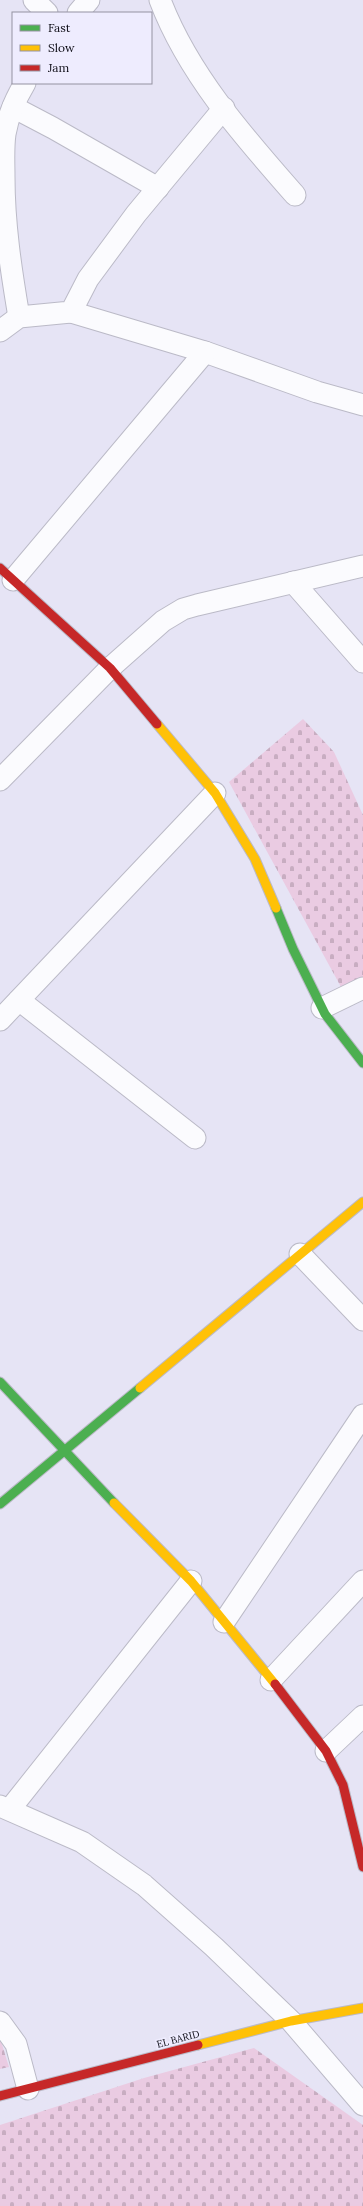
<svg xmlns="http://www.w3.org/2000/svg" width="363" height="2206" viewBox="0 0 363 2206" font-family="Lora,serif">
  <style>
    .cemetery { fill: url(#cemetery-stones) }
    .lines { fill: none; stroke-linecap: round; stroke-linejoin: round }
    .street-casing { stroke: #bbbac7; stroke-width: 23 }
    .fast-casing { stroke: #bbbac7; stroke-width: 11 }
    .slow-casing { stroke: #bbbac7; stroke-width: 11 }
    .jam-casing { stroke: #bbbac7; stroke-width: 11 }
    .street { stroke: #fbfbfe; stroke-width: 21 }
    .fast { stroke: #4caf50; stroke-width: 9 }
    .slow { stroke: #ffc107; stroke-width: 9 }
    .jam { stroke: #c62828; stroke-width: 9 }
    .labels { text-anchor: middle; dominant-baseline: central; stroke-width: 3.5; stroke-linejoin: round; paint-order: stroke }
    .street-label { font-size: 10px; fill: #0d0c15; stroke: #eeecfe }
  </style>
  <defs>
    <pattern id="cemetery-stones" width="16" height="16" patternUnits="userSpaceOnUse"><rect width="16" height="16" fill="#eacbe2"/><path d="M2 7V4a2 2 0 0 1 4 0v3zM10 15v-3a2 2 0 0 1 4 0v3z" fill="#c8adc1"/></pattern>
  </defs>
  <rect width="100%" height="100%" fill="#e6e4f5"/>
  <g class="cemetery">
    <polygon points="303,719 334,752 363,815 363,978 341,987 229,782"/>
    <polygon points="0,2038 9,2067 0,2069"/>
    <polygon points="254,2048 363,2125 363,2206 0,2206 0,2125 144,2078"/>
  </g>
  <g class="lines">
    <defs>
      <g id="street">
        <polyline points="34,0 47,13"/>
        <path d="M 160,0 C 188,74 244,137 295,195"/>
        <polyline points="78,13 89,0"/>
        <polyline points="13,107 53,128 158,188"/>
        <polyline points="71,312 205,352 317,392 363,405"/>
        <path d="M 19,317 C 11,270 4,224 4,177 C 4,163 3,148 5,134 C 8,116 16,98 25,83"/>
        <polyline points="0,331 19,317 71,312 88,279 136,214 224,108"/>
        <polyline points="13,580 205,352"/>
        <polyline points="293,582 363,662"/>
        <polyline points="0,780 110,668 163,621 183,609 197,605 363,566"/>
        <polyline points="19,1000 195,1138"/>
        <polyline points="322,1008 363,988"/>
        <polyline points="0,1020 215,793"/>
        <polyline points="300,1254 363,1320"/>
        <polyline points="224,1622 363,1415"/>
        <polyline points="271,1680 363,1581"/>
        <polyline points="326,1751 363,1716"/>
        <polyline points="0,1806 82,1842 144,1885 214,1947 291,2021 363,2105"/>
        <polyline points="10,1809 191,1581"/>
        <polyline points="0,2022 16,2044 28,2089"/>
      </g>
      <g id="fast">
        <polyline points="276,908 293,949 325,1014 363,1063"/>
        <polyline points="0,1382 114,1503"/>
        <polyline points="0,1504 140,1388"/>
      </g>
      <g id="slow">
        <polyline points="157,724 215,793 255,859 276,908"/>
        <polyline points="140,1388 363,1202"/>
        <polyline points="114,1503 191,1581 275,1684"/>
        <polyline points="198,2045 291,2021 363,2008"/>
      </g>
      <g id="jam">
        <polyline points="0,568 110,668 157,724"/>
        <polyline points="275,1684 326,1751 343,1785 363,1867"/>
        <polyline points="0,2096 198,2045"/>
      </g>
    </defs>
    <use href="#street" class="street-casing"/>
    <use href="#fast" class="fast-casing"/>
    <use href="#slow" class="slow-casing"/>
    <use href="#jam" class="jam-casing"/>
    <use href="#street" class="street"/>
    <use href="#fast" class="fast"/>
    <use href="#slow" class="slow"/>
    <use href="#jam" class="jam"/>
  </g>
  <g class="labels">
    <g class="street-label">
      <text transform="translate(178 2039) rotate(-15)">EL BARID</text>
    </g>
  </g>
  <rect x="12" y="12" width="140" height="72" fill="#eeecfe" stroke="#9492a1"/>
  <rect x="20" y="25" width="20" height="6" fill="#4caf50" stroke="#9492a1"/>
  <text x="48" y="32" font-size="12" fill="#0d0c15">Fast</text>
  <rect x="20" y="45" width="20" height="6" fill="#ffc107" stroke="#9492a1"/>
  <text x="48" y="52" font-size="12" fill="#0d0c15">Slow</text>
  <rect x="20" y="65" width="20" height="6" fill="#c62828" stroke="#9492a1"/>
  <text x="48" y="72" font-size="12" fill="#0d0c15">Jam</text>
</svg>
